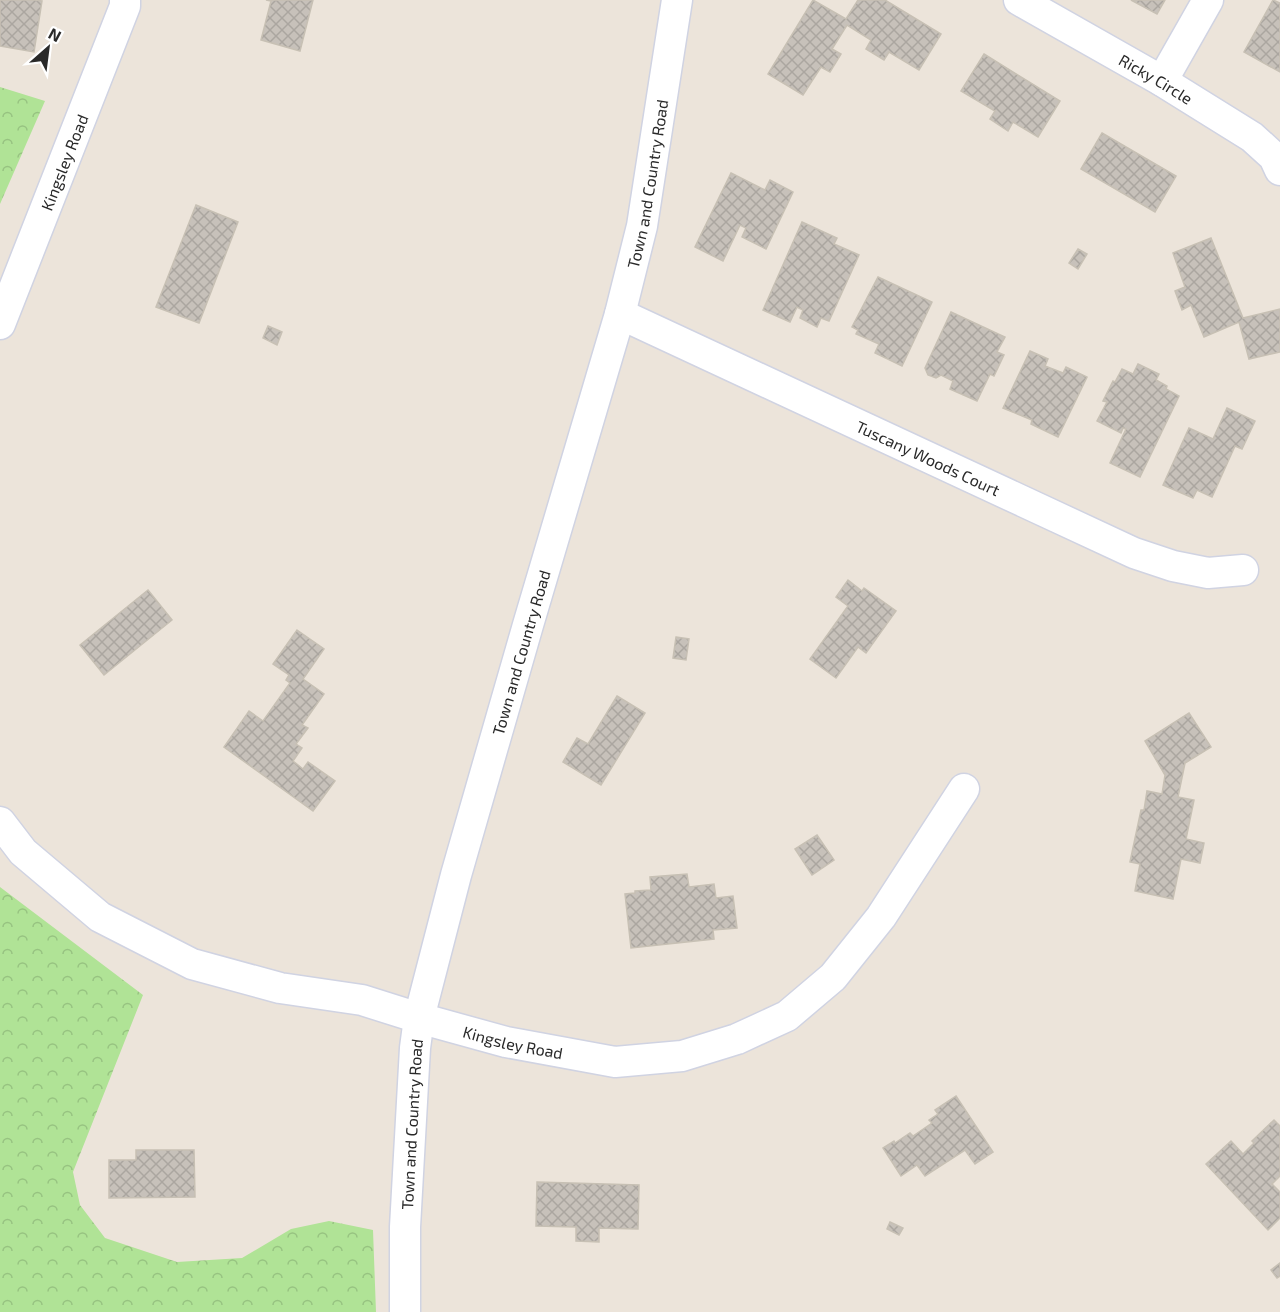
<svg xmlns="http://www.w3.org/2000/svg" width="1280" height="1312" viewBox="0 0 1280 1312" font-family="'Exo 2',sans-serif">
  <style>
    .forest { fill: url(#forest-crowns) }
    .building { fill: url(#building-cross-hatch); stroke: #c7c0b4; stroke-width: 1.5 }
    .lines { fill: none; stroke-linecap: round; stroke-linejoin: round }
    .minor-casing { stroke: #d0d3e2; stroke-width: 33 }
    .minor { stroke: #fff; stroke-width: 30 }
    .labels { text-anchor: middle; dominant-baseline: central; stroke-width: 4.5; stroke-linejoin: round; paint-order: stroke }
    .street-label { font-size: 16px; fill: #292929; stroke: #fff }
  </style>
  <defs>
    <pattern id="forest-crowns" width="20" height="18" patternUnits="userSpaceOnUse" patternTransform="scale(1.5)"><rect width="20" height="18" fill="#b0e396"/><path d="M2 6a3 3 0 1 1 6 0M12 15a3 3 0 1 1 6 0" fill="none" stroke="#97c381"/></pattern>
    <pattern id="building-cross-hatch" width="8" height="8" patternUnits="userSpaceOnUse" patternTransform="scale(1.5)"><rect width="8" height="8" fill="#c7c1ba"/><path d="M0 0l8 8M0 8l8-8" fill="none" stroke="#aba6a0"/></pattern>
  </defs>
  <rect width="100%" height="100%" fill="#ece4da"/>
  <g class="forest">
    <polygon points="0,87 45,101 0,204"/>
    <polygon points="0,887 143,995 73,1172 80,1205 105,1238 177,1262 242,1258 291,1229 329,1221 373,1230 376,1312 0,1312"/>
  </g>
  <g class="building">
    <polygon points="0,0 35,0 42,1 34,52 0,46"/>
    <polygon points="266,0 313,0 300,51 261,40 271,1"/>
    <polygon points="813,0 846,19 858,0 885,0 941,34 919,70 889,52 884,60 866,49 871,40 847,25 832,49 841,54 830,72 821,67 803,95 768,74"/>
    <polygon points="1131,0 1165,0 1157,14"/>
    <polygon points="1273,0 1280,3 1280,72 1244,52"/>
    <polygon points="984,54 1060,101 1038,137 1013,122 1008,131 990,119 995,111 961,91"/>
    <polygon points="1102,133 1176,176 1155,212 1081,169"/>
    <polygon points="731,173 765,190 770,180 793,192 766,249 742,237 746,228 740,225 723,261 695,247"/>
    <polygon points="196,205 238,222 199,323 156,307"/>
    <polygon points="802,222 837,238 834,244 859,255 829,321 821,318 817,327 800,318 803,310 797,307 790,322 763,310"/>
    <polygon points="1211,238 1243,318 1280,309 1280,352 1249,359 1239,322 1204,337 1191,305 1182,310 1175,291 1185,287 1173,253"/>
    <polygon points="1078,249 1087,254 1078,269 1069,263"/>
    <polygon points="878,277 932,302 902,366 875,353 879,344 856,334 858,330 852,327"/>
    <polygon points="951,312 1005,337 997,352 1004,355 994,376 990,374 977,401 950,389 953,381 941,375 936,378 928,375 925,368"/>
    <polygon points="268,326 282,332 277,345 263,338"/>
    <polygon points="1030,351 1048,359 1045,366 1063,373 1066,367 1087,377 1058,437 1031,424 1032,420 1003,408"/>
    <polygon points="1138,364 1159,374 1156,380 1167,386 1166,389 1179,396 1140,477 1110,463 1126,429 1123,428 1121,433 1097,421 1107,402 1103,401 1113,381 1115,382 1122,369 1133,374"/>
    <polygon points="1227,408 1255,421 1242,449 1235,446 1212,497 1197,490 1193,498 1163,485 1189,428 1213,439"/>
    <polygon points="848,580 862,591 864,588 896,611 866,653 858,647 836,678 810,659 848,606 836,597"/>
    <polygon points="148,590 172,620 104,675 80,645"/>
    <polygon points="297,630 324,649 303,679 324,694 302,725 308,728 296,744 302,748 293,761 303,769 308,762 335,781 313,811 224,747 249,711 263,721 290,683 286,680 289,675 273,664"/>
    <polygon points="676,637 689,639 686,660 673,658"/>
    <polygon points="617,696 645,713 601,785 563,762 577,738 588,744"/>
    <polygon points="1189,713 1211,747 1185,763 1178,797 1194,800 1186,839 1204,843 1200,863 1181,859 1173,899 1135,891 1140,864 1130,862 1141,810 1144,810 1147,791 1162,794 1165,775 1145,741"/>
    <polygon points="817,835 834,860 812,875 795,849"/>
    <polygon points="687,874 689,887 714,884 716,898 733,896 737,928 713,930 714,939 631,948 625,894 635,893 635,891 651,890 650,877"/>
    <polygon points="956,1096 993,1152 975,1164 965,1150 925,1176 917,1165 901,1176 883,1148 894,1141 895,1143 910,1133 913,1136 932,1123 929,1120 938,1114 935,1110"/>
    <polygon points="1274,1120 1280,1126 1280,1176 1272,1184 1280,1192 1280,1218 1268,1230 1206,1164 1231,1141 1243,1154 1254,1143 1252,1141"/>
    <polygon points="136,1150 194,1150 195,1197 109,1198 109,1160 136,1160"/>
    <polygon points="537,1182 639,1185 638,1229 599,1228 599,1242 576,1241 576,1227 536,1226"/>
    <polygon points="890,1222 903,1228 899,1235 887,1229"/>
    <polygon points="1280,1263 1280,1276 1277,1278 1271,1270"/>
  </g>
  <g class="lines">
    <defs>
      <g id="minor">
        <path id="s1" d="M 1019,0 L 1162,81 L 1252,137 L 1274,157 L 1280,170"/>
        <polyline points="1162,81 1208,0"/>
        <path id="s2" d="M 620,314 L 1134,553 L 1173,566 L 1208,573 L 1243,570"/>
        <path id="s3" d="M 0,324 L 125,6 L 125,0"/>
        <path id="s4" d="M 0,822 L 23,852 L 100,917 L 192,964 L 280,988 L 362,1000 L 419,1018 L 506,1042 L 615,1062 L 682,1056 L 737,1039 L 787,1016 L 833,977 L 881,917 L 964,789"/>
        <path id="s5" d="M 405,1312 L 405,1227 L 415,1048 L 419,1018 L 456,875 L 528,625 L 620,314 L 642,226 L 677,0"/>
      </g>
    </defs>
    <use href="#minor" class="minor-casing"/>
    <use href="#minor" class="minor"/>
  </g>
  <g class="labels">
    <g class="street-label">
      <text stroke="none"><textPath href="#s1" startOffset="158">Ricky Circle</textPath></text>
      <text stroke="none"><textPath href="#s3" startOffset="174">Kingsley Road</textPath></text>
      <text stroke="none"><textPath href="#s5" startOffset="1160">Town and Country Road</textPath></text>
      <text stroke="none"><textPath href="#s2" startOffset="340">Tuscany Woods Court</textPath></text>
      <text stroke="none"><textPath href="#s5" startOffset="674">Town and Country Road</textPath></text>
      <text stroke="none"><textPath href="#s4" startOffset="573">Kingsley Road</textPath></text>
      <text stroke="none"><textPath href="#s5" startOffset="188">Town and Country Road</textPath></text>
    </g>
  </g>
  <g transform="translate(48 48) rotate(28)" stroke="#ffffff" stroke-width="4.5" paint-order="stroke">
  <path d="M0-4.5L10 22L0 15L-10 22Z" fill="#292929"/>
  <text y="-9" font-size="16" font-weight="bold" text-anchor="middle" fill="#292929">N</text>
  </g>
</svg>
